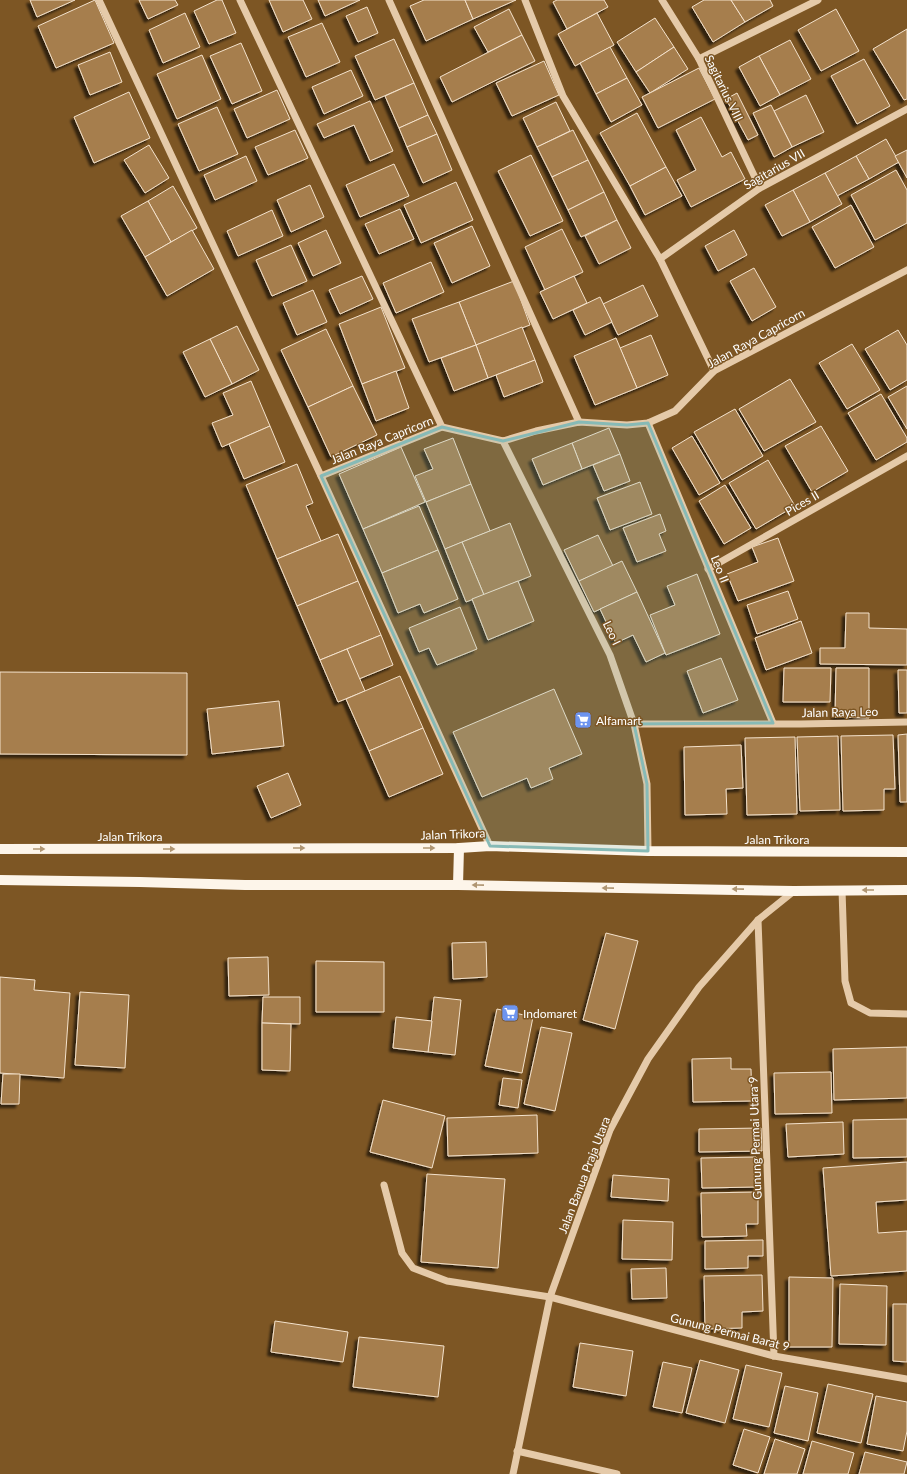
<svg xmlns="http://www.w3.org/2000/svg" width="907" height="1474" viewBox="0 0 907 1474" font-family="Lato,sans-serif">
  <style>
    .building { fill: #a67e4d; stroke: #f4e2cc; filter: url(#shadow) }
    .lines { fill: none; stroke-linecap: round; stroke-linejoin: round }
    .minor { stroke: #e5caa9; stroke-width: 7 }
    .major { stroke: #fdf5ea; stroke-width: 10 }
    .oneway { fill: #b09673 }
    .marked { fill: #87bab6; fill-opacity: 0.2; stroke: #87bab6; stroke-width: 3; stroke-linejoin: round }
    .labels { text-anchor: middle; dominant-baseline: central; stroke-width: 3; stroke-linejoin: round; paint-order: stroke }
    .street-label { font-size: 12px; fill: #fff; stroke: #7d5624 }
    .poi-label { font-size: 12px; fill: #fff; stroke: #7d5624; text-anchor: start }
  </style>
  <defs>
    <filter id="shadow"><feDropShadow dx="-3.5" dy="3.5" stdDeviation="1" flood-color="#0009"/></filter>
  </defs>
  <rect width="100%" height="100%" fill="#7d5624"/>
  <g class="building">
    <polygon points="30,0 75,0 37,17"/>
    <polygon points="95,0 114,43 56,68 38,26"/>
    <polygon points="139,0 175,0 178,5 148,19"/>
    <polygon points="217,0 222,0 236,33 209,44 194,11"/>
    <polygon points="269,0 303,0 312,19 283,32"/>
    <polygon points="318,0 360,0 325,16"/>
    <polygon points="424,0 465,0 473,19 426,41 410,6"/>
    <polygon points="465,0 516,0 473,19"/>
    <polygon points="557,0 604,0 608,7 567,29 553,2"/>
    <polygon points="704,0 731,0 745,22 713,42 692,7"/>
    <polygon points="731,0 770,0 773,6 745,22"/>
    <polygon points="367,7 378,33 358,42 346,16"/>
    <polygon points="509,9 522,35 488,52 474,27"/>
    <polygon points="836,9 859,51 821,71 798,30"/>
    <polygon points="185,13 200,47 163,63 149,30"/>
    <polygon points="597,13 614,45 575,66 558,34"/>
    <polygon points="655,18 674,47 636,72 617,42"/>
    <polygon points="322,23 340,62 306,77 288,37"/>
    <polygon points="907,29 907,99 904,100 873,49"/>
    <polygon points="522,35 535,61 452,102 440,77"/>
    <polygon points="394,39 414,83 375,100 355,56"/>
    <polygon points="790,40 811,79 780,95 759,56"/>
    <polygon points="241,43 262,91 232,104 210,56"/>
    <polygon points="610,47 627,78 596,94 580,63"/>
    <polygon points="674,47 688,69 650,93 636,72"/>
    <polygon points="110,52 122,82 90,95 78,65"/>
    <polygon points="202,55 221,99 177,119 157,74"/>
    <polygon points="759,56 780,95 760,106 739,67"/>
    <polygon points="864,59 890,106 857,124 831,76"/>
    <polygon points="544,61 559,95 512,116 496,83"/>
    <polygon points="699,68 715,99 658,128 642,97"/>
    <polygon points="351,70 363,96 324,114 312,87"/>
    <polygon points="627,78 642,105 611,122 596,94"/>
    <polygon points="414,83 428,115 399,128 385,96"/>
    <polygon points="277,90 290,119 247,138 234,109"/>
    <polygon points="129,92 150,138 94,163 74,117"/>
    <polygon points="737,93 758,135 748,140 726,99"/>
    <polygon points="806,95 824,132 792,147 774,111"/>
    <polygon points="370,101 393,151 370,161 354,125 324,138 317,124"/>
    <polygon points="556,102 570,131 537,147 523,118"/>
    <polygon points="771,105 792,147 774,157 753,113"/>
    <polygon points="217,107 238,154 199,171 178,124"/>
    <polygon points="637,113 666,167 630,186 600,133"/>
    <polygon points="428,115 437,134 407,147 399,128"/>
    <polygon points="701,117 722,157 731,152 745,179 691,207 677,180 696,170 676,130"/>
    <polygon points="295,130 308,158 268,175 255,147"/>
    <polygon points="573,130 588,160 552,177 537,147"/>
    <polygon points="437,134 452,170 423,183 407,147"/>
    <polygon points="886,139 899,162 869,179 856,156"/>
    <polygon points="149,145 169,178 145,193 124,160"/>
    <polygon points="907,150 907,178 895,156"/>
    <polygon points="531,155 563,221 530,236 498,171"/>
    <polygon points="246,156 257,181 215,200 204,175"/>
    <polygon points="856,156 869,179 837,196 825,173"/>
    <polygon points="588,160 604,192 568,210 552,177"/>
    <polygon points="394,164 409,196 360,217 346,185"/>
    <polygon points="666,167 682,196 645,215 630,186"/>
    <polygon points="896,170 907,190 907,223 875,240 851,195"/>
    <polygon points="825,173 842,204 810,222 793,190"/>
    <polygon points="456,182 473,220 421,243 404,205"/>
    <polygon points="310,185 324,217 291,232 277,200"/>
    <polygon points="173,186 197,228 171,242 148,201"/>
    <polygon points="793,190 810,222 782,236 765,205"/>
    <polygon points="604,192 617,220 581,237 568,210"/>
    <polygon points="148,201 171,242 145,257 121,216"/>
    <polygon points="851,205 874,247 835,268 812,227"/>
    <polygon points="400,209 414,239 379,254 365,224"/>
    <polygon points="272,210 283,236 238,256 227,231"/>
    <polygon points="617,220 631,248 599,264 585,236"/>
    <polygon points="472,226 490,266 452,283 434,243"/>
    <polygon points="562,229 583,272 545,290 525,247"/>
    <polygon points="192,230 214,269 167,296 145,257"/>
    <polygon points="326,230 341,263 313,276 298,243"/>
    <polygon points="734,230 747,255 718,271 705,246"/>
    <polygon points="291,245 307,281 272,296 256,260"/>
    <polygon points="431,262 444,292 396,313 383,283"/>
    <polygon points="754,268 776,307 752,321 730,281"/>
    <polygon points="362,276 373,299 340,314 329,290"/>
    <polygon points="574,276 587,303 553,319 540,292"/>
    <polygon points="514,281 530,325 476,345 459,302"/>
    <polygon points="643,285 658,316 618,335 603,304"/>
    <polygon points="313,290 327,322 297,335 283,303"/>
    <polygon points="600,297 612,322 585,335 573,310"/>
    <polygon points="459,302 476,345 429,362 412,319"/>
    <polygon points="381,307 405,368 362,384 339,324"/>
    <polygon points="237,326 259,370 232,384 210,339"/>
    <polygon points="522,327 535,360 488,378 476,345"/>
    <polygon points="326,329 353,386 308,407 281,350"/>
    <polygon points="898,330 907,345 907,380 890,390 865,349"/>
    <polygon points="651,335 668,375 637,388 620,348"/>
    <polygon points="616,338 637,388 595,405 574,356"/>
    <polygon points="210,339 232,384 205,397 183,352"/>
    <polygon points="852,344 880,390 847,409 819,363"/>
    <polygon points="476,345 488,378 454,391 441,358"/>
    <polygon points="535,360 543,382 504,397 496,375"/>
    <polygon points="396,371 409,408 376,421 362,384"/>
    <polygon points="790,379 816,422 764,451 739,409"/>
    <polygon points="251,381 270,426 222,447 212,423 233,415 223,393"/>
    <polygon points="353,386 377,435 331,457 308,407"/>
    <polygon points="907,386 907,429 888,397"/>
    <polygon points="881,394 907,438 907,442 876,460 848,413"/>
    <polygon points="735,409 763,456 722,480 694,432"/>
    <polygon points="270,426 285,462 244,479 229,444"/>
    <polygon points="821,426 848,471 812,492 785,446"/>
    <polygon points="609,428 620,454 582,469 572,443"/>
    <polygon points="692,436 720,483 699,495 672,448"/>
    <polygon points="453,438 471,484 426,502 415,476 433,469 424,449"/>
    <polygon points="572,443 582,469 543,485 532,459"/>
    <polygon points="401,447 425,502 363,529 339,474"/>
    <polygon points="620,454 630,481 604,491 593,465"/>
    <polygon points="768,460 795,506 756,529 729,483"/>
    <polygon points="297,464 313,503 306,506 321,541 277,559 246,485"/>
    <polygon points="640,482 652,514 610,530 597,498"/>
    <polygon points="471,484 490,531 445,549 426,502"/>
    <polygon points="725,485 751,528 724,544 699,501"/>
    <polygon points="419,506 438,550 382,573 363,529"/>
    <polygon points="660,514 666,531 659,534 666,551 637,562 623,528"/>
    <polygon points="510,523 531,576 484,595 462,542"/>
    <polygon points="338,534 358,581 297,606 277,559"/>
    <polygon points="598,535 613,566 579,581 564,550"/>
    <polygon points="778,538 794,581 738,601 727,574 758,562 752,547"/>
    <polygon points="462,542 484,595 466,602 445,549"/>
    <polygon points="438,550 458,599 424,613 420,604 398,613 382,573"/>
    <polygon points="622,561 637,592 594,612 579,581"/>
    <polygon points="697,574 720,634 666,655 650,615 675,605 667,586"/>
    <polygon points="358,581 381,635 320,660 297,606"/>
    <polygon points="518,581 534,621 488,640 472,599"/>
    <polygon points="788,591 798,619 757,634 747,605"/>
    <polygon points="637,592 665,653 646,662 633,635 616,643 600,609"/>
    <polygon points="460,607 477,649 437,665 429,648 419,652 409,628"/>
    <polygon points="846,613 869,613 869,628 907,629 907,665 820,664 820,648 845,648"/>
    <polygon points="801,621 812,653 766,670 755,638"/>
    <polygon points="381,635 393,665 359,679 347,649"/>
    <polygon points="347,649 365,691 338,702 320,660"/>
    <polygon points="721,658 738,700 703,713 687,671"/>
    <polygon points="784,668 831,668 830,702 783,702"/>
    <polygon points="836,668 869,668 869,718 835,717"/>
    <polygon points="898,670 907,670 907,713 899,713"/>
    <polygon points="0,672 187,673 187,755 0,754"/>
    <polygon points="400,676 423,728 369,751 346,699"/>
    <polygon points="554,689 582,754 549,768 553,779 531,788 527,778 482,797 453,732"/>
    <polygon points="279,701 284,746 212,754 207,709"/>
    <polygon points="423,728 443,774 389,797 369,751"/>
    <polygon points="907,734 907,802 900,802 898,735"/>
    <polygon points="893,735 895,789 884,789 884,810 843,811 841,736"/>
    <polygon points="838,736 840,810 800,811 797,737"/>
    <polygon points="795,737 797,814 747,815 745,738"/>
    <polygon points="741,745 743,788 726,789 727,814 685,815 684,747"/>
    <polygon points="288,773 301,805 271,818 257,786"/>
    <polygon points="606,933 638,941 615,1029 583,1020"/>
    <polygon points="486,942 487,977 453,979 452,943"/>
    <polygon points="268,957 269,995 229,996 228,958"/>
    <polygon points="316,961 384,962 384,1012 316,1012"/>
    <polygon points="0,977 35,980 34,990 70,993 64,1078 0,1073"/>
    <polygon points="80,992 129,995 125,1068 75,1065"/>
    <polygon points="263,997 300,997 300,1024 262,1023"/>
    <polygon points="434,997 461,1000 455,1055 428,1052"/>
    <polygon points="497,1009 533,1017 522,1073 485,1066"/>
    <polygon points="396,1017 432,1021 428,1052 393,1048"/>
    <polygon points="262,1023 291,1024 290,1071 262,1070"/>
    <polygon points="541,1027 572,1033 555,1111 524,1104"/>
    <polygon points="907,1047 907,1098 834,1100 833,1049"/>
    <polygon points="731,1058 731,1069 751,1069 752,1101 693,1102 692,1059"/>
    <polygon points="831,1072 832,1113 775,1114 774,1073"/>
    <polygon points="3,1074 20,1074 19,1104 1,1104"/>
    <polygon points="503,1078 522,1080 518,1108 499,1105"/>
    <polygon points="383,1100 445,1116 432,1168 370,1152"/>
    <polygon points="537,1115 538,1153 448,1156 447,1118"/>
    <polygon points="907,1119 907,1157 853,1158 853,1120"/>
    <polygon points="843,1122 844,1154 788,1157 786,1124"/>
    <polygon points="761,1128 762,1151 699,1152 699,1129"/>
    <polygon points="756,1157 757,1187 702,1188 701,1158"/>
    <polygon points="907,1162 907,1200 876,1202 878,1233 907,1231 907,1271 831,1276 823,1168"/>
    <polygon points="427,1174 505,1179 498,1268 421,1262"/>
    <polygon points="613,1175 669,1179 668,1201 611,1197"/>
    <polygon points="758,1192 758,1224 746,1224 747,1236 702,1237 701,1193"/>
    <polygon points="623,1220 673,1222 672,1260 622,1259"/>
    <polygon points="763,1240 763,1256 748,1256 748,1268 705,1269 705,1241"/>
    <polygon points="666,1268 667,1298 632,1299 631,1269"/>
    <polygon points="762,1275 763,1311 742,1312 742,1328 705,1329 704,1276"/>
    <polygon points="789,1277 833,1278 832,1347 789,1347"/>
    <polygon points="840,1284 887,1286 886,1345 839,1344"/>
    <polygon points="893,1304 907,1304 907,1362 893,1361"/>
    <polygon points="275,1321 348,1332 343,1362 271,1352"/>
    <polygon points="359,1337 444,1346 438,1397 353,1387"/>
    <polygon points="580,1343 633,1351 626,1396 573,1387"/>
    <polygon points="700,1360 739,1370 725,1423 686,1413"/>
    <polygon points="663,1362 692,1368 682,1413 653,1407"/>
    <polygon points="746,1365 782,1373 769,1427 733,1419"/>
    <polygon points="828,1384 873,1394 861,1443 817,1433"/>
    <polygon points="785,1386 818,1393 808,1441 774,1433"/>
    <polygon points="876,1396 907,1402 907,1431 903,1451 867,1444"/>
    <polygon points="744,1429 770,1437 758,1473 733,1465"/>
    <polygon points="775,1439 805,1449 797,1474 764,1474"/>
    <polygon points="812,1441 854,1453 848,1474 803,1474"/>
    <polygon points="865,1452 907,1462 904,1474 859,1474"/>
  </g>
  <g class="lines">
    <g class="minor">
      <polyline points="99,0 321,476 490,846"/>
      <polyline points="240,0 442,427"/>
      <polyline points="389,0 579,422"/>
      <polyline points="525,0 563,96 660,259 714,371"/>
      <polyline points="662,0 699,59 760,188"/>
      <polyline points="699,59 818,0"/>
      <polyline points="660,259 760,188 907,109"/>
      <polyline points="648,423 773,723"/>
      <polyline points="503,441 610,655 634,724 647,784 648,851"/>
      <polyline points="321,476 442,427 503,441 536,431 579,422 627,425 648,423 675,411 714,371 907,270"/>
      <polyline points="708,569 907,456"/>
      <polyline points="634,724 801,724 907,722"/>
      <polyline points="842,890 845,981 851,1003 870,1013 907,1014"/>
      <polyline points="758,920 774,1356"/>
      <polyline points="384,1185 402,1253 413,1268 447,1281 550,1297 774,1356 907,1379"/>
      <polyline points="517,1451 617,1474"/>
      <polyline points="513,1474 550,1297 610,1130 648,1059 699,987 758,920 794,891"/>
    </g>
    <g class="major">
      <polyline points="0,849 459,848 490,846 648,851 907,852"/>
      <polyline points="0,880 140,882 245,885 458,885 794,891 907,890"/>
      <polyline points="458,885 459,848"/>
    </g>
  </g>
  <defs><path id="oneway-solid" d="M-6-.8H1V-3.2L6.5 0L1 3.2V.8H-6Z"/></defs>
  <g class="oneway">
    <use href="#oneway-solid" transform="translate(299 848)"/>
    <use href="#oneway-solid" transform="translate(429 848)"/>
    <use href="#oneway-solid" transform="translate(39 849)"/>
    <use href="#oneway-solid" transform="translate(169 849)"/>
    <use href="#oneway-solid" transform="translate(478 885) rotate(-179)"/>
    <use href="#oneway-solid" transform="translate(608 888) rotate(-179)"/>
    <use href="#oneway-solid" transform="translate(738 889) rotate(-179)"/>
    <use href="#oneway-solid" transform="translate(868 890) rotate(-180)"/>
  </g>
  <path class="marked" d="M 579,422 L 627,425 L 648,423 L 773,723 L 634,724 L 647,784 L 648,851 L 490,846 L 321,476 L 442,427 L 503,441 Z"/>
  <defs>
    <symbol id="supermarket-square" viewBox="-11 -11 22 22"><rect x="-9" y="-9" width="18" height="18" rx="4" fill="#6d94ef" stroke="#7d5624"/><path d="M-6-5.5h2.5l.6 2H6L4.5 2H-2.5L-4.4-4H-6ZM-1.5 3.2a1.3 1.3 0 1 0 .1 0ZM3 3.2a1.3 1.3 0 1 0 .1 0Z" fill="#fff"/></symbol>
  </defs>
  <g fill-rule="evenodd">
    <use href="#supermarket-square" x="573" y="710" width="20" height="20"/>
    <use href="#supermarket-square" x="500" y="1003" width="20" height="20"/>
  </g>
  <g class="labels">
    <g class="street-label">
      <text transform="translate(724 88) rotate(64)">Sagitarius VIII</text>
      <text transform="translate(774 169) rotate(-30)">Sagitarius VII</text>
      <text transform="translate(756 338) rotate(-29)">Jalan Raya Capricorn</text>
      <text transform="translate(382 440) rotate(-22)">Jalan Raya Capricorn</text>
      <text transform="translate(802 503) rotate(-30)">Pices II</text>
      <text transform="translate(720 569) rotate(68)">Leo II</text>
      <text transform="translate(612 633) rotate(64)">Leo I</text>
      <text transform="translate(840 712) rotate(-1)">Jalan Raya Leo</text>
      <text transform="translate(453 834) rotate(-2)">Jalan Trikora</text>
      <text x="130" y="836">Jalan Trikora</text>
      <text x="777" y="839">Jalan Trikora</text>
      <text transform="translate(755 1138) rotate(-92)">Gunung Permai Utara 9</text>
      <text transform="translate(584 1175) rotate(-69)">Jalan Banua Praja Utara</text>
      <text transform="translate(730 1332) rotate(14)">Gunung Permai Barat 9</text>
    </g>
    <g class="poi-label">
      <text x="596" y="720">Alfamart</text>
      <text x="523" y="1013">Indomaret</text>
    </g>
  </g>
</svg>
